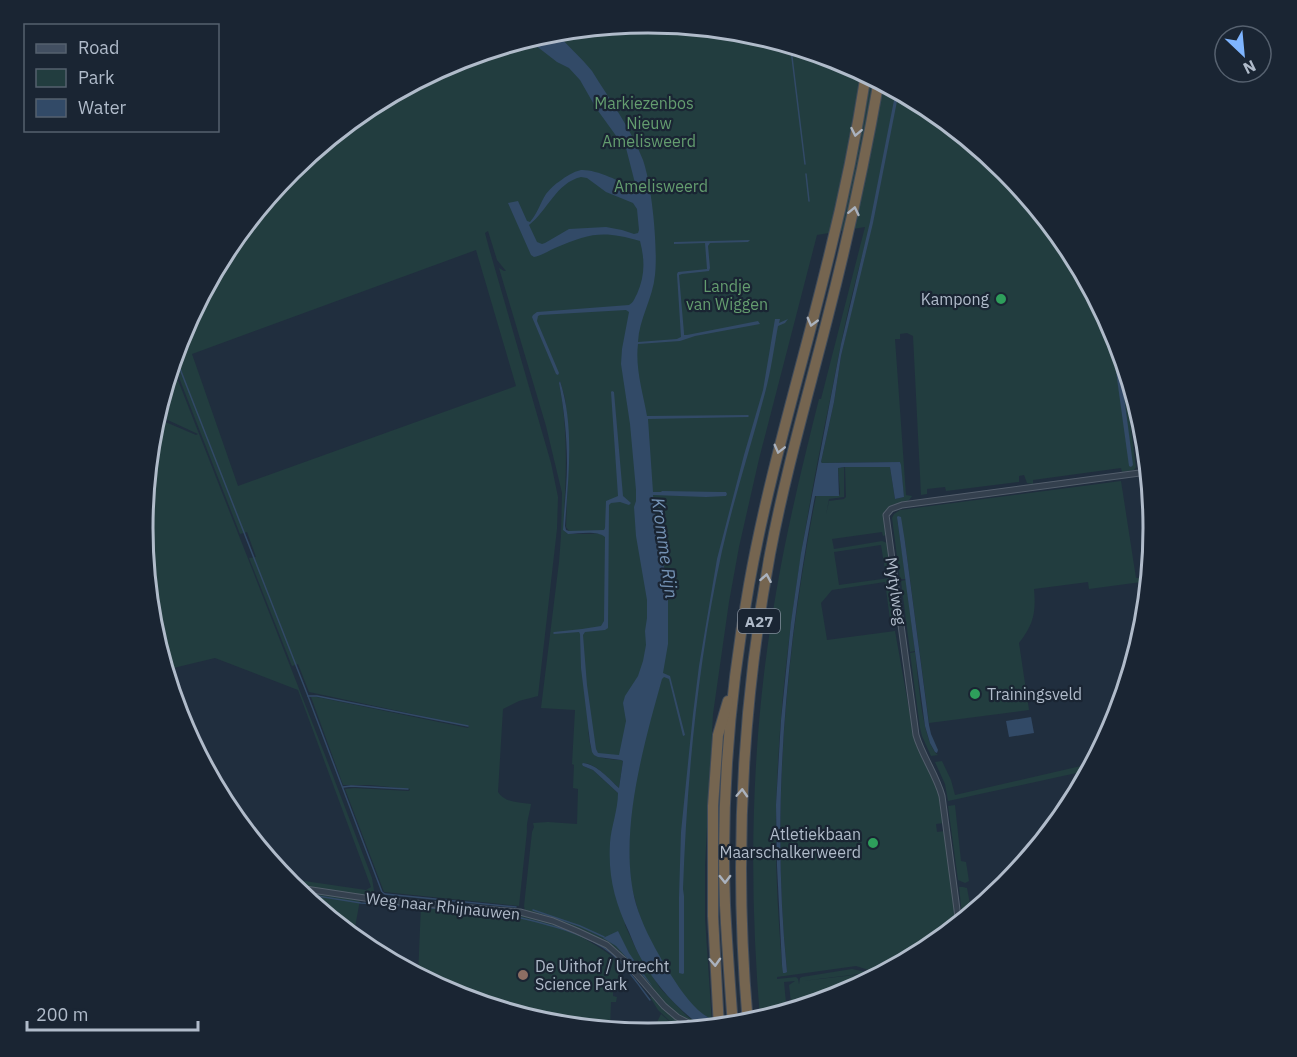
<svg xmlns="http://www.w3.org/2000/svg" width="1297" height="1057" viewBox="0 0 1297 1057" font-family="'IBM Plex Sans',sans-serif">
  <style>
    .green { fill: #223d3f; fill-rule: evenodd }
    .water { fill: #324a67; fill-rule: evenodd }
    .lines { fill: none; stroke-linecap: round; stroke-linejoin: round }
    .stream { stroke: #324a67; stroke-width: 1.5 }
    .minor-casing { stroke: #535e6c; stroke-width: 7 }
    .secondary-casing { stroke: #535e6c; stroke-width: 9 }
    .motorway-casing { stroke: #404b59; stroke-width: 12 }
    .minor { stroke: #34404e; stroke-width: 5 }
    .secondary { stroke: #424f61; stroke-width: 8 }
    .motorway { stroke: #756550; stroke-width: 10 }
    .oneway { stroke: #aab2be }
    .leisure-dot { fill: #2e9e5b; stroke: #1a2533; stroke-width: 2 }
    .education-dot { fill: #8d6e63; stroke: #1a2533; stroke-width: 2 }
    .labels { text-anchor: middle; dominant-baseline: central; stroke-width: 4.5; stroke-linejoin: round; paint-order: stroke }
    .shield { fill: #1a2533; stroke: #838e9d; stroke-width: 1.5 }
    .shield-label { font-size: 15px; font-weight: bold; fill: #b0bbca }
    .park-label { font-size: 16px; fill: #649d6f; stroke: #1a2533 }
    .poi-label { font-size: 16px; fill: #b0bbca; stroke: #1a2533; text-anchor: end }
    .street-label { font-size: 16px; fill: #b0bbca; stroke: #1a2533 }
    .water-label { font-size: 18px; font-style: italic; fill: #7492b4; stroke: #1a2533 }
    .rim { fill: none; stroke: #b0bbca; stroke-width: 3 }
  </style>
  <rect width="100%" height="100%" fill="#202e3e"/>
  <g class="green">
    <path d="M 649,23 L 748,32 L 842,61 L 930,108 L 1007,171 L 1069,248 L 1114,332 L 1111,332 L 1112,336 L 1116,336 L 1120,347 L 1136,467 L 1134,470 L 1122,472 L 1121,468 L 1033,480 L 1033,484 L 1027,483 L 1024,475 L 1019,476 L 1019,482 L 946,491 L 945,487 L 927,489 L 927,494 L 921,495 L 913,336 L 907,333 L 900,334 L 900,339 L 895,339 L 906,495 L 912,496 C 907,507 893,499 887,510 C 884,516 887,528 886,535 L 883,536 L 882,532 L 832,539 L 834,549 L 882,541 L 887,543 L 892,573 L 890,576 L 886,576 L 881,545 L 834,552 L 839,585 L 889,578 L 896,626 L 891,627 L 885,582 L 832,590 L 821,603 L 827,640 L 895,631 L 914,737 L 938,787 L 944,823 L 936,824 L 937,832 L 945,831 L 957,927 L 929,949 L 911,959 L 897,962 L 891,966 L 875,972 L 856,966 L 777,977 L 777,979 L 796,977 L 798,979 L 799,984 L 800,978 L 802,977 L 852,969 L 875,974 L 888,969 L 888,972 L 871,981 L 859,974 L 802,981 L 855,975 L 869,982 L 842,996 L 792,1011 L 789,985 L 795,981 L 784,982 L 787,1013 L 762,1020 L 760,1018 C 748,876 751,733 776,593 C 787,528 803,463 819,399 L 821,399 L 865,227 L 817,235 L 759,459 L 739,547 L 729,602 L 713,714 L 705,866 L 705,918 L 712,1024 L 686,1003 L 649,950 L 622,853 L 634,760 L 595,754 L 588,729 C 591,757 593,758 621,760 L 623,761 L 619,788 L 598,769 L 589,764 L 583,763 L 583,766 L 593,770 L 618,793 L 625,925 L 638,953 L 660,988 L 687,1016 L 705,1029 L 703,1029 L 670,1009 L 616,951 L 525,911 L 524,906 L 532,832 L 534,827 L 533,823 L 548,822 L 577,824 L 578,789 L 573,788 L 574,765 L 572,764 L 575,710 L 541,708 L 559,562 L 561,536 L 562,493 L 546,426 L 499,268 L 504,271 L 506,271 L 497,260 L 488,231 L 485,233 L 489,248 L 551,463 L 558,497 L 557,529 L 538,696 L 519,701 L 503,709 L 498,792 C 505,803 518,802 531,804 C 530,812 526,823 527,831 L 519,906 L 384,892 L 345,789 L 354,788 L 409,791 L 410,789 L 370,785 L 343,785 L 311,697 L 317,697 L 468,728 L 469,726 L 309,692 L 298,664 L 292,666 L 249,558 L 256,557 L 247,532 L 240,534 L 173,362 L 181,335 L 228,247 L 291,170 L 368,108 L 455,61 L 550,32 ZM 871,225 L 841,356 L 834,402 L 821,462 L 822,463 L 900,462 L 904,497 L 895,499 L 890,467 L 845,467 L 846,497 L 844,499 L 829,501 L 826,515 L 829,499 L 844,497 L 844,467 L 838,468 L 840,494 L 838,496 L 816,496 C 785,653 771,813 787,972 L 782,965 C 777,905 774,844 777,784 C 782,663 801,543 825,424 C 835,378 842,332 854,287 C 859,266 865,246 871,225 ZM 476,250 L 516,386 L 238,486 L 192,354 ZM 560,381 L 565,398 L 569,444 L 566,527 L 569,531 L 601,534 L 568,534 L 563,530 C 566,480 569,432 559,383 Z"/>
    <polygon points="172,365 325,755 372,878 375,897 371,897 290,885 284,878 366,890 371,887 298,690 215,658 165,670 152,627 143,528 152,429 156,418 196,435 198,434 157,415"/>
    <path d="M 1121,481 L 1136,578 L 1150,577 L 1149,581 L 1089,589 L 1088,582 L 1034,589 C 1036,612 1034,624 1019,643 L 1029,710 L 929,723 L 905,542 L 897,518 L 906,579 L 900,579 L 892,518 L 894,514 L 900,510 Z"/>
    <polygon points="906,580 915,651 910,652 901,581"/>
    <path d="M 915,652 C 918,675 922,742 938,755 L 931,756 L 922,736 L 920,728 L 910,653 Z"/>
    <polygon points="942,761 951,780 955,795 1094,763 1090,770 948,801 945,784 935,762"/>
    <polygon points="955,805 961,861 966,862 969,881 965,883 958,880 948,806"/>
    <polygon points="959,887 963,887 967,888 970,904 989,900 965,920 962,915"/>
    <polygon points="295,890 360,900 353,938"/>
    <path d="M 421,905 C 474,909 536,907 582,937 C 596,946 608,951 619,964 L 618,986 L 613,986 L 613,996 L 617,997 L 616,1002 L 611,1002 L 610,1028 L 606,1030 L 549,1025 L 455,996 L 418,976 Z"/>
    <path d="M 650,997 L 652,997 C 660,1005 679,1017 681,1027 L 679,1031 L 651,1034 L 661,1014 L 670,1022 L 672,1027 L 675,1026 L 658,1010 Z"/>
  </g>
  <g class="water">
    <path d="M 550,32 L 556,32 C 567,46 581,57 592,71 C 610,100 631,129 643,160 C 652,186 658,247 655,275 C 653,298 639,319 638,342 L 677,339 L 681,337 L 677,274 L 678,272 L 707,269 L 705,243 L 674,244 L 674,242 L 750,240 L 748,242 L 710,243 L 708,246 L 710,268 L 709,271 L 682,274 L 679,275 L 684,333 L 684,335 L 687,335 L 758,321 L 760,324 L 695,336 L 680,341 L 638,344 C 635,368 643,393 647,416 L 748,415 L 749,416 L 748,417 L 648,419 L 653,492 L 661,492 L 662,491 L 720,492 L 726,492 L 727,494 L 726,496 L 706,497 L 653,495 L 658,536 L 666,576 L 668,597 L 668,644 L 663,673 L 670,676 L 685,735 L 683,736 L 669,679 L 664,677 L 662,679 C 644,744 617,836 636,904 C 642,924 652,943 663,962 C 672,977 685,998 698,1010 C 706,1017 716,1022 725,1027 L 705,1029 C 677,1009 654,984 638,953 C 635,947 632,939 629,932 C 615,902 608,877 610,843 C 611,827 618,810 618,793 L 593,770 L 583,766 L 582,764 L 583,763 C 598,765 609,779 619,788 L 623,761 L 621,760 L 598,757 L 594,755 L 592,752 L 590,742 L 581,668 L 580,634 L 579,632 L 554,634 L 553,633 L 554,632 L 582,629 L 601,626 L 604,621 L 605,537 C 596,530 579,534 568,534 L 563,530 C 564,508 567,486 567,463 C 567,436 564,409 559,383 L 560,381 C 575,427 568,479 565,526 L 566,530 L 569,531 L 604,530 L 605,528 L 606,501 L 618,496 L 611,392 L 612,391 L 614,392 L 623,496 L 631,503 L 629,505 L 620,502 L 611,503 L 609,505 L 608,628 L 605,630 L 585,632 L 583,635 L 587,685 L 596,749 L 598,753 L 619,755 L 626,721 L 623,703 L 625,696 L 638,676 L 643,661 L 646,645 L 645,631 L 647,618 L 647,600 L 636,536 L 634,507 L 636,501 L 636,490 L 630,424 L 621,364 L 622,349 L 629,312 L 626,310 L 540,315 L 538,316 L 537,321 L 559,373 L 558,375 L 556,374 L 532,317 L 533,315 L 537,312 L 629,305 C 634,302 634,299 637,294 C 645,276 645,260 640,241 C 604,230 589,233 555,248 C 548,251 541,256 534,257 L 531,255 L 508,203 L 518,201 L 527,221 L 530,222 C 538,213 540,203 546,194 C 550,189 555,184 560,181 C 566,176 573,172 581,170 C 595,169 621,181 633,189 L 636,187 L 626,148 L 622,144 L 596,108 L 580,80 L 569,68 L 557,62 L 535,45 L 532,44 L 516,47 L 512,44 L 533,37 L 537,38 L 538,36 ZM 581,177 L 587,178 L 606,192 L 633,203 L 637,209 L 639,230 L 638,233 L 634,234 L 622,230 L 606,227 L 569,229 L 545,243 L 542,244 L 537,242 L 529,225 C 548,210 556,183 581,177 Z"/>
    <path d="M 896,90 L 899,91 L 873,223 L 841,356 L 834,402 L 821,462 L 822,463 L 900,462 L 901,465 L 904,497 L 895,499 L 890,467 L 844,467 L 838,468 L 839,496 L 815,496 C 785,653 771,813 787,972 L 785,973 L 783,973 L 782,965 L 777,866 L 776,805 L 781,720 L 791,622 L 801,553 L 841,344 L 870,222 Z"/>
    <path d="M 775,319 L 780,319 L 779,323 L 788,319 L 785,323 L 778,326 C 774,348 771,371 765,393 C 751,446 734,498 722,551 C 698,662 687,776 683,889 L 684,896 L 684,973 L 683,974 L 679,973 L 679,897 L 681,832 L 693,714 L 699,666 L 717,559 L 744,455 L 763,390 Z"/>
    <polygon points="1115,340 1117,342 1133,465 1131,467 1129,466 1112,342"/>
    <polygon points="898,516 901,517 905,542 929,725 931,734 938,750 937,753 935,752 930,743 925,726 897,517"/>
    <polygon points="1031,717 1034,733 1009,737 1006,721"/>
    <polygon points="618,931 629,953 653,987 616,946 603,938"/>
  </g>
  <g class="lines">
    <g class="stream">
      <polyline points="791,49 805,164"/>
      <polyline points="806,174 809,201"/>
      <polyline points="175,356 308,696 382,892 385,894 516,907"/>
      <polyline points="308,696 317,696 468,726"/>
      <polyline points="343,787 351,786 408,789"/>
      <polyline points="299,893 361,903 474,911 519,918"/>
      <polyline points="533,910 580,926 604,937"/>
      <path d="M 521,918 C 550,925 588,934 611,953 C 626,966 638,984 650,1000"/>
    </g>
    <defs>
      <g id="minor">
        <polyline points="292,887 378,900 520,912 553,921 577,931 607,945 625,961 664,1006 677,1017 700,1029"/>
        <path d="M 959,925 L 942,796 C 936,774 922,756 916,735 L 886,515 L 891,509 L 902,505 L 1147,472"/>
        <polyline points="684,1031 689,1024"/>
      </g>
      <g id="secondary">
        <polyline points="1136,399 1144,461 1150,480"/>
        <polyline points="1147,474 1147,493 1152,505"/>
      </g>
      <g id="motorway">
        <path d="M 748,1024 C 734,867 741,710 770,554 C 785,474 808,395 828,316 C 848,238 865,160 879,80"/>
        <path d="M 733,1026 C 730,986 727,945 725,905 C 721,799 730,690 749,585 C 768,477 801,371 827,264 C 843,201 856,138 866,74"/>
        <polyline points="719,1028 713,916 713,806 718,735 728,701"/>
      </g>
    </defs>
    <use href="#minor" class="minor-casing"/>
    <use href="#secondary" class="secondary-casing"/>
    <use href="#motorway" class="motorway-casing"/>
    <use href="#minor" class="minor"/>
    <use href="#secondary" class="secondary"/>
    <use href="#motorway" class="motorway"/>
  </g>
  <defs><path id="oneway-chevron" d="M-2-3.5L2.5 0L-2 3.5" fill="none" stroke-width="1.6" stroke-linecap="round" stroke-linejoin="round" transform="scale(1.5)"/></defs>
  <g class="oneway">
    <use href="#oneway-chevron" transform="translate(856 132) rotate(101)"/>
    <use href="#oneway-chevron" transform="translate(854 211) rotate(-78)"/>
    <use href="#oneway-chevron" transform="translate(812 322) rotate(105)"/>
    <use href="#oneway-chevron" transform="translate(779 449) rotate(104)"/>
    <use href="#oneway-chevron" transform="translate(766 578) rotate(-80)"/>
    <use href="#oneway-chevron" transform="translate(742 793) rotate(-87)"/>
    <use href="#oneway-chevron" transform="translate(725 879) rotate(89)"/>
    <use href="#oneway-chevron" transform="translate(715 962) rotate(87)"/>
  </g>
  <g class="leisure-dot">
    <circle cx="1001" cy="299" r="6"/>
    <circle cx="975" cy="694" r="6"/>
    <circle cx="873" cy="843" r="6"/>
  </g>
  <circle class="education-dot" cx="523" cy="975" r="6"/>
  <g class="labels">
    <rect class="shield" x="738" y="609" width="42" height="24" rx="4.5"/>
    <g class="shield-label">
      <text x="759" y="621">A27</text>
    </g>
    <g class="park-label">
      <text x="644" y="103">Markiezenbos</text>
      <text x="649" y="123">Nieuw<tspan x="649" dy="18">Amelisweerd</tspan></text>
      <text x="661" y="186">Amelisweerd</text>
      <text x="727" y="286">Landje<tspan x="727" dy="18">van Wiggen</tspan></text>
    </g>
    <g class="poi-label">
      <text x="989" y="299">Kampong</text>
      <text x="987" y="694" text-anchor="start">Trainingsveld</text>
      <text x="861" y="834">Atletiekbaan<tspan x="861" dy="18">Maarschalkerweerd</tspan></text>
      <text x="535" y="966" text-anchor="start">De Uithof / Utrecht<tspan x="535" dy="18">Science Park</tspan></text>
    </g>
    <g class="street-label">
      <text transform="translate(896 591) rotate(82)">Mytylweg</text>
      <text transform="translate(443 906) rotate(6)">Weg naar Rhijnauwen</text>
    </g>
    <g class="water-label">
      <text transform="translate(665 548) rotate(82)">Kromme Rijn</text>
    </g>
  </g>
  <path d="M0 0H1297V1057H0ZM153 528a495 495 0 1 1 990 0a495 495 0 1 1-990 0Z" fill="#1a2533" fill-rule="evenodd"/>
  <path class="rim" d="M153 528a495 495 0 1 1 990 0a495 495 0 1 1-990 0Z"/>
  <rect x="24" y="24" width="195" height="108" fill="#1a2533" stroke="#56616f" stroke-width="1.5"/>
  <rect x="36" y="44" width="30" height="9" fill="#424f61" stroke="#56616f" stroke-width="1.5"/>
  <text x="78" y="54" font-size="18" fill="#b0bbca">Road</text>
  <rect x="36" y="69" width="30" height="18" fill="#223d3f" stroke="#56616f" stroke-width="1.5"/>
  <text x="78" y="84" font-size="18" fill="#b0bbca">Park</text>
  <rect x="36" y="99" width="30" height="18" fill="#324a67" stroke="#56616f" stroke-width="1.5"/>
  <text x="78" y="114" font-size="18" fill="#b0bbca">Water</text>
  <g transform="translate(1243 54) rotate(154)"><circle r="28" fill="#1a2533" stroke="#56616f" stroke-width="1.5"/>
  <path d="M0-4.5L10 22L0 15L-10 22Z" fill="#7fb5ff"/>
  <text y="-9" font-size="16" font-weight="bold" text-anchor="middle" fill="#b0bbca">N</text>
  </g>
  <path d="M27 1021v9h171v-9" fill="none" stroke="#b0bbca" stroke-width="3"/>
  <text x="36" y="1021" font-size="18" fill="#b0bbca" stroke="#1a2533" stroke-width="4.5" paint-order="stroke">200 m</text>
</svg>
